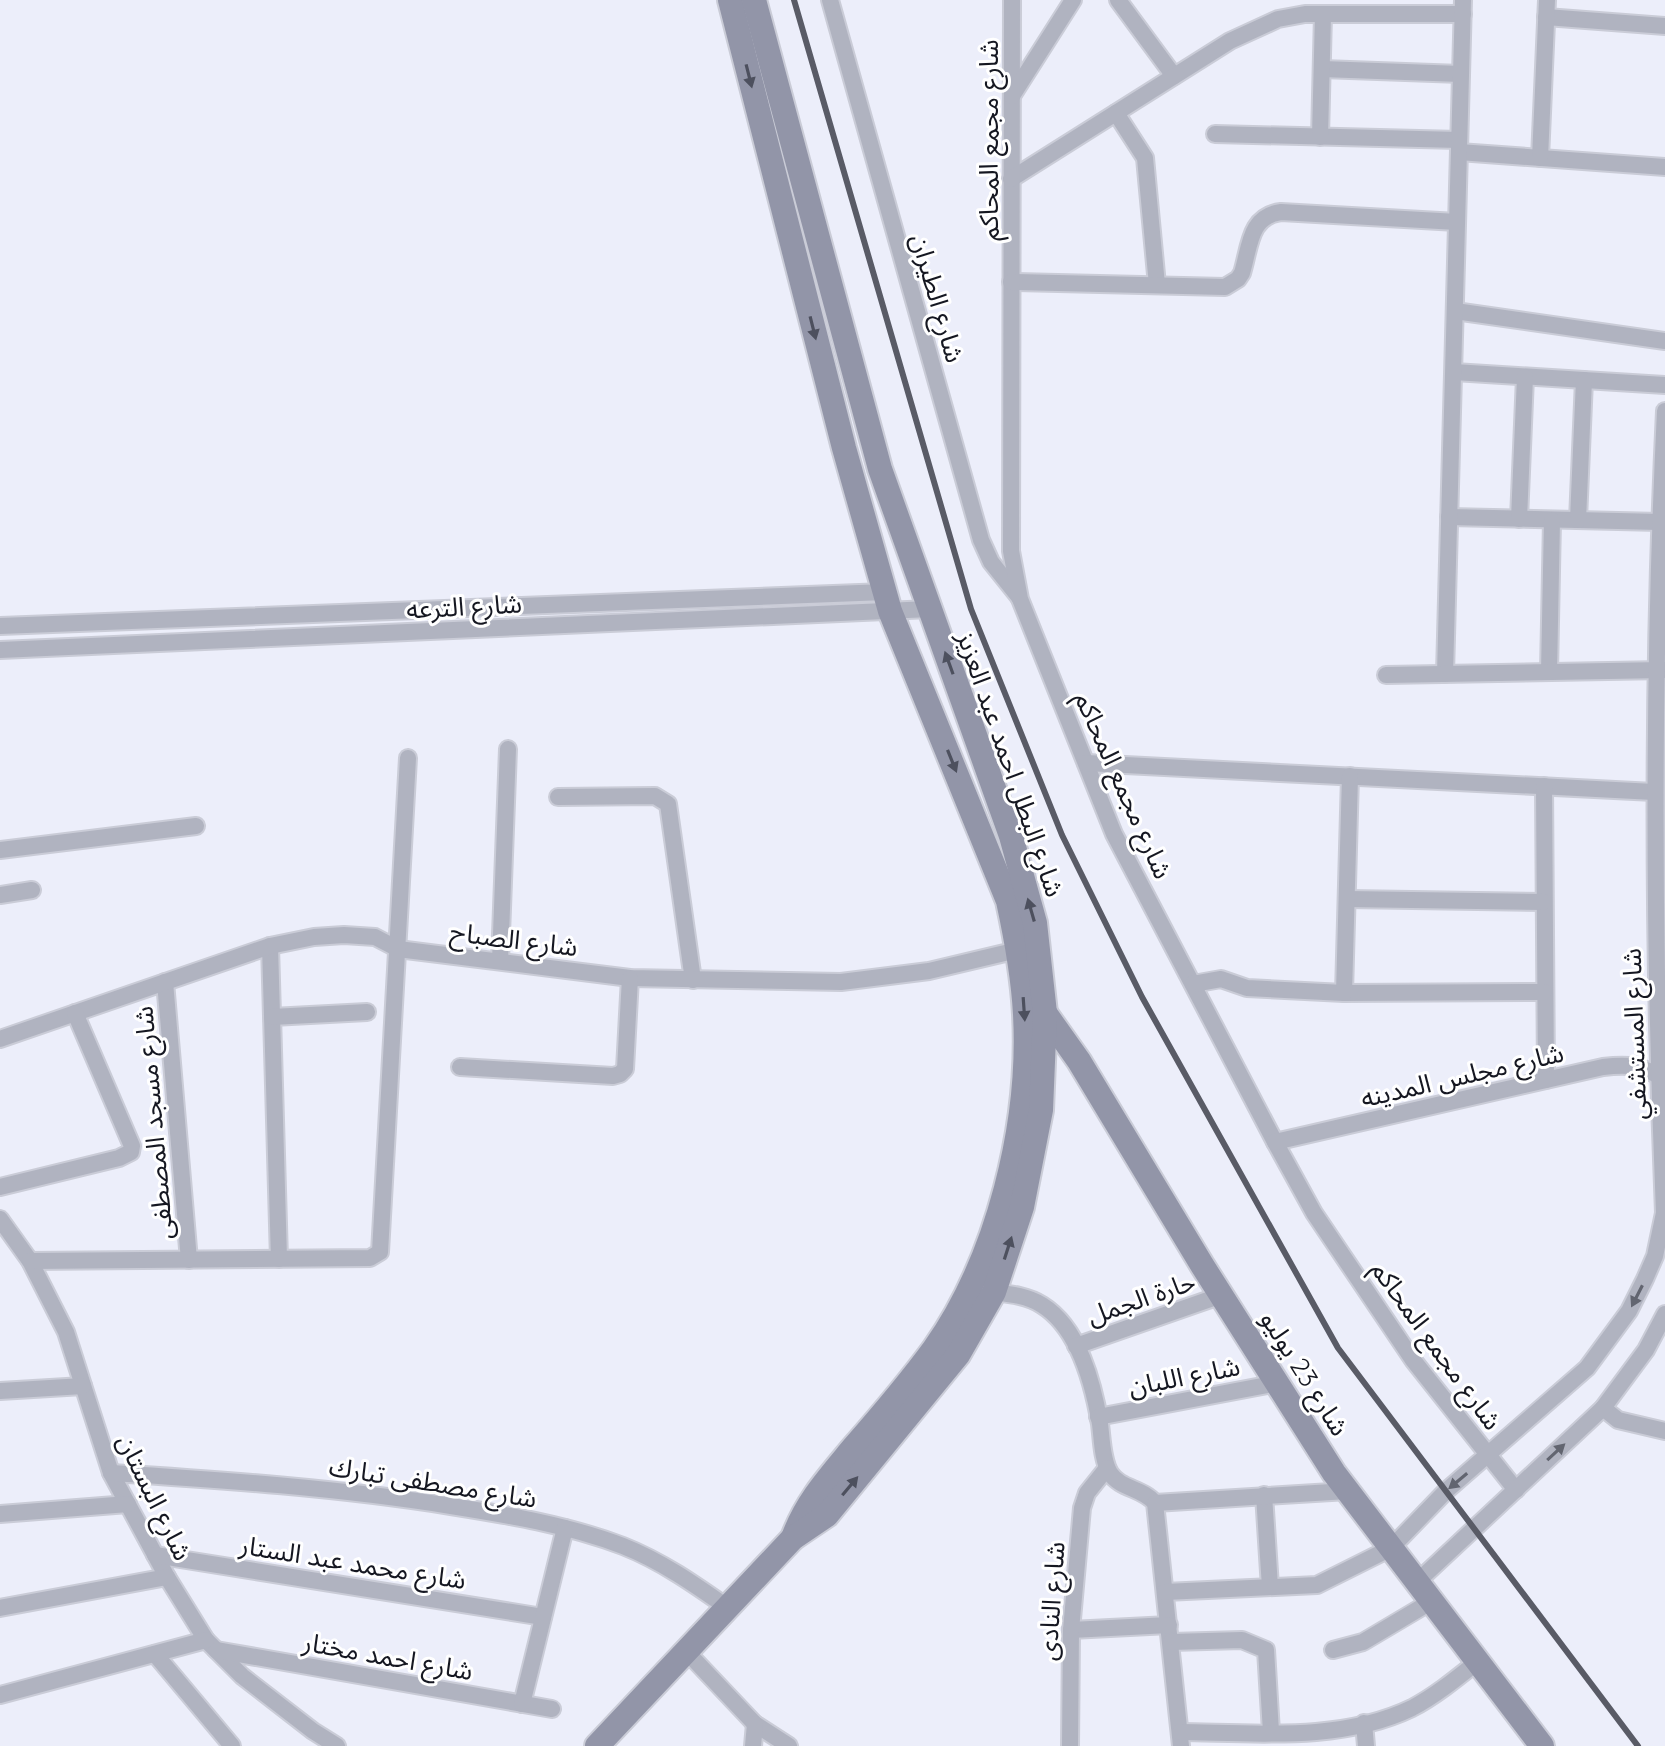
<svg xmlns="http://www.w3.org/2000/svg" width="1665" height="1746" viewBox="0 0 1665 1746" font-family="Quicksand,'Noto Sans Arabic',sans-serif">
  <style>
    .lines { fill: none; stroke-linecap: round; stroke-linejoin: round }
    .street-casing { stroke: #caccd7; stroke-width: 20 }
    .secondary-casing { stroke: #caccd7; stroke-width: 28 }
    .street { stroke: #b0b3c0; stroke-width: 16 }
    .secondary { stroke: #9295a8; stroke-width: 24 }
    .rail { stroke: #595b66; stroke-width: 6 }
    .oneway { fill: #4d505e }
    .oneway2 { fill: #626570 }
    .labels { text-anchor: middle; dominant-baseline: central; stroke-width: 6; stroke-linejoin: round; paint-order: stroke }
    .street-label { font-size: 26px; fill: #151721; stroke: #fff }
  </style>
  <rect width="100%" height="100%" fill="#eceefa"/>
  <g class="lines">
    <defs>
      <g id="street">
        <polyline points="830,0 981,540 991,562 1019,597"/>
        <polyline points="1012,0 1011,551 1020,599 1114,834 1275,1142 1314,1213 1413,1360 1516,1490"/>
        <polyline points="1118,0 1174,76"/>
        <polyline points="1546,17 1665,26"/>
        <polyline points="1322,69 1461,74"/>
        <polyline points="1012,96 1073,0"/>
        <polyline points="1116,113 1145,158 1157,285"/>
        <polyline points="1215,134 1459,140"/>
        <polyline points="1320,137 1323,14"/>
        <polyline points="1459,152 1665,167"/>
        <polyline points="1540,158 1547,0"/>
        <polyline points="1011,179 1230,41 1278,19 1305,14 1463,14"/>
        <path d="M 1011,282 L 1225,287 L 1238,279 L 1242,273 C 1250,247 1249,216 1281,212 L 1457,222"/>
        <polyline points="1455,311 1665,341"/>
        <polyline points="1454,372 1665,385"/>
        <polyline points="1449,517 1660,522"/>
        <polyline points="1519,519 1525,377"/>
        <polyline points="1578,520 1584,380"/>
        <polyline points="0,626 885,592"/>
        <polyline points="0,650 930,609"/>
        <polyline points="1549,672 1552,520"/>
        <polyline points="1445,674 1463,0"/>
        <polyline points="1386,675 1664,670"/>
        <polyline points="1086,763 1654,792"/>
        <polyline points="1544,786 1546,1080"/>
        <polyline points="558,797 655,796 668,804 693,980"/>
        <polyline points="0,850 196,826"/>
        <polyline points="0,895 32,890"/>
        <polyline points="1347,899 1544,902"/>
        <polyline points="270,946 279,1259"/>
        <polyline points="500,961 508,749"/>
        <polyline points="165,982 189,1260"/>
        <polyline points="1193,984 1221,979 1247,988 1344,993 1544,992"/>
        <polyline points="1344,993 1350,776"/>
        <polyline points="272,1017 367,1012"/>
        <polyline points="0,1039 270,946 314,937 344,935 375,937 398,949 630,978 841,982 929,971 1026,948"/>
        <polyline points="460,1067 613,1076 620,1074 625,1069 630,978"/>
        <path d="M 1275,1142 L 1603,1067 C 1628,1064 1644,1065 1664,1080"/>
        <polyline points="0,1187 119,1158 131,1152 132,1146 75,1013"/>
        <polyline points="0,1219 30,1261 66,1332 111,1473 167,1577 206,1640 242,1676 313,1731 337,1746"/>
        <polyline points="30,1261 370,1258 380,1252 408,758"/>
        <path d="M 994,1292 C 1010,1294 1028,1296 1042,1305 C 1079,1328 1093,1383 1100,1424 C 1102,1439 1102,1460 1110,1473 C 1120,1489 1143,1488 1155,1503 L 1181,1746"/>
        <polyline points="1076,1346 1222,1295"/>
        <polyline points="0,1391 83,1386"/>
        <polyline points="1603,1408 1618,1420 1665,1431"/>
        <polyline points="1098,1417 1278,1383"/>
        <path d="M 111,1473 C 225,1480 338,1488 451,1506 C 508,1515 568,1525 623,1546 C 661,1561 694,1584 728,1608"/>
        <polyline points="1264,1495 1270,1587"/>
        <polyline points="1155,1503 1348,1491"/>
        <polyline points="0,1514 128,1504"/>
        <polyline points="155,1555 543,1617"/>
        <polyline points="1417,1582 1603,1408 1646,1350 1665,1314"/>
        <path d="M 1165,1592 L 1317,1585 L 1391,1548 L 1446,1491 L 1587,1368 L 1629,1311 L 1645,1279 L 1655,1256 L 1664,1213 C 1653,946 1652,679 1665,411"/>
        <polyline points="0,1608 167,1577"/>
        <polyline points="1071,1630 1169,1625"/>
        <polyline points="1171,1642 1242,1640 1266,1650 1271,1732"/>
        <polyline points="216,1650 552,1709"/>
        <polyline points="1333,1650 1363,1642 1432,1601"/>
        <polyline points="686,1651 755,1724 789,1746"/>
        <polyline points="155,1654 232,1746"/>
        <polyline points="0,1695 206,1640"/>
        <polyline points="522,1704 565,1528"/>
        <polyline points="1364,1723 1366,1746"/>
        <path d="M 1180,1732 C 1255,1733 1342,1742 1412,1708 C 1435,1696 1457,1678 1477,1662"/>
        <polyline points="753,1746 755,1724"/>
        <polyline points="1070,1746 1071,1630 1082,1508 1087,1493 1107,1468"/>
      </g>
      <g id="secondary">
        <path d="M 730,0 L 844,448 L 890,611 L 1008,901 C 1016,938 1023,976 1025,1014 C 1031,1124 998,1259 934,1349 C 909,1383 881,1416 853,1448 C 829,1477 806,1502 793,1538"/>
        <polyline points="1045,1013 1079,1061 1202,1265 1334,1473 1542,1746"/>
        <polyline points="597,1746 793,1538 827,1515 958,1355 994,1292 1022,1207 1041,1110 1045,1013 1035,923 1011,836 880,469 754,0"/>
      </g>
    </defs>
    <use href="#street" class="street-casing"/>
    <use href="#secondary" class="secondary-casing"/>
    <use href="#street" class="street"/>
    <use href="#secondary" class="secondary"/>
    <polyline class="rail" points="794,0 971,609 1062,835 1142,997 1338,1348 1638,1746"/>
  </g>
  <defs><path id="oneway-solid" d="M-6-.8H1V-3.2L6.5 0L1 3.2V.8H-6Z" transform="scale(2)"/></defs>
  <g class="oneway">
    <use href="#oneway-solid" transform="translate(749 76) rotate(76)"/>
    <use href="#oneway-solid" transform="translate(813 328) rotate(76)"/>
    <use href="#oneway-solid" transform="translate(949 663) rotate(-110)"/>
    <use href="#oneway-solid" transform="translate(952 761) rotate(68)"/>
    <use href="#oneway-solid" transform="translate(1031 910) rotate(-106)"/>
    <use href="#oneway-solid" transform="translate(1024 1009) rotate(86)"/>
    <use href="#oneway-solid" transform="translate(1008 1248) rotate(-72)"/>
    <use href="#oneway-solid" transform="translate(850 1486) rotate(-50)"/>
  </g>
  <g class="oneway2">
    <use href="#oneway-solid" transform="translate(1637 1296) rotate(117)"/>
    <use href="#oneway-solid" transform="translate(1556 1452) rotate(-43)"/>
    <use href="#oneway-solid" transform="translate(1458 1481) rotate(140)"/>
  </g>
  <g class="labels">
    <g class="street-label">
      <text transform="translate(988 140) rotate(-90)">شارع مجمع المحاكم</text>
      <text transform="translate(938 298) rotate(74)">شارع الطيران</text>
      <text transform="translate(464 606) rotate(-3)">شارع الترعه</text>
      <text transform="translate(1011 764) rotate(71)">شارع البطل احمد عبد العزيز</text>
      <text transform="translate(1124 785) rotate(66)">شارع مجمع المحاكم</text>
      <text transform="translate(514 939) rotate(7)">شارع الصباح</text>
      <text transform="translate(1634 1034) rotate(-92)">شارع المستشفي</text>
      <text transform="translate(1462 1075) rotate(-13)">شارع مجلس المدينه</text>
      <text transform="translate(153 1123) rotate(-95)">شارع مسجد المصطفى</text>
      <text transform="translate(1141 1298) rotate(-19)">حارة الجمل</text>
      <text transform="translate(1437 1345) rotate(54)">شارع مجمع المحاكم</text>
      <text transform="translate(1305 1373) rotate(58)">شارع 23 يوليو</text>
      <text transform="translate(1184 1376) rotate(-11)">شارع اللبان</text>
      <text transform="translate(433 1482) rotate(9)">شارع مصطفى تبارك</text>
      <text transform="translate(155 1497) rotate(64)">شارع البستان</text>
      <text transform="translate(353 1562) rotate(9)">شارع محمد عبد الستار</text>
      <text transform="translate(1051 1601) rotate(-86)">شارع النادى</text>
      <text transform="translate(388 1656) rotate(10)">شارع احمد مختار</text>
    </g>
  </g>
</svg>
